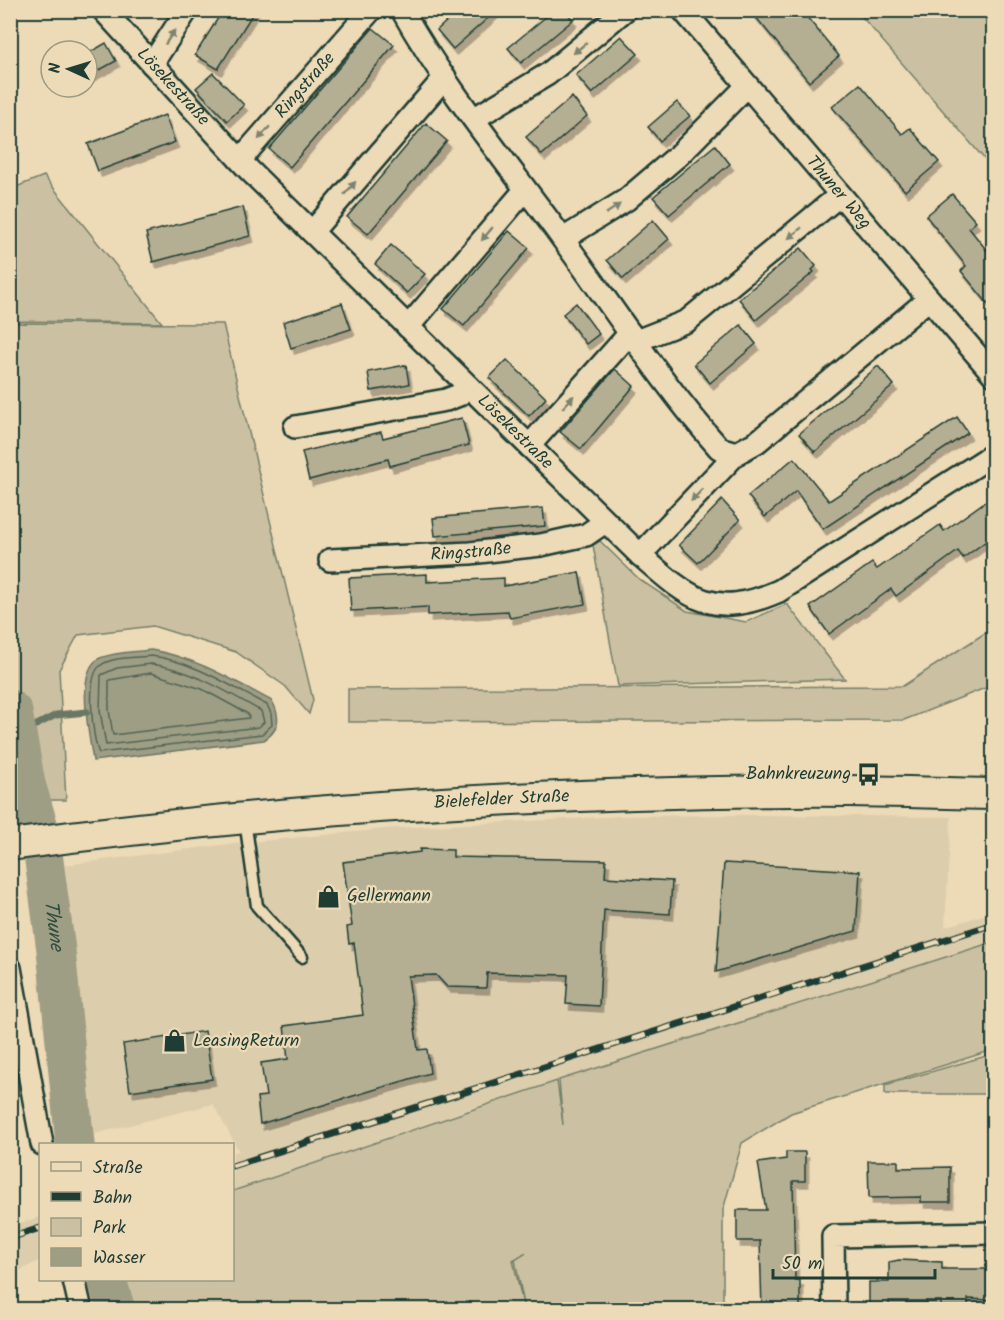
<svg xmlns="http://www.w3.org/2000/svg" width="1004" height="1320" viewBox="0 0 1004 1320" font-family="Kalam,sans-serif">
  <style>
    .built { fill: #dccdac }
    .green { fill: #cbc1a2; stroke: #757f6b; stroke-width: 1.5 }
    .water { fill: #9e9e85; stroke: #6b7765; stroke-width: 1.5 }
    .lines { fill: none; stroke-linecap: round; stroke-linejoin: round }
    .shore { stroke: #526454; stroke-width: 1.5 }
    .stream { stroke: #6b7765; stroke-width: 7 }
    .river { stroke: #9e9e85; stroke-width: 39 }
    .building { fill: #b4af93; stroke: #1f3d34; stroke-width: 1.5; filter: url(#shadow) }
    .service-casing { stroke: #1f3d34; stroke-width: 15 }
    .minor-casing { stroke: #1f3d34; stroke-width: 26 }
    .secondary-casing { stroke: #1f3d34; stroke-width: 34 }
    .service { stroke: #eddab7; stroke-width: 10 }
    .minor { stroke: #eddab7; stroke-width: 21 }
    .secondary { stroke: #eddab7; stroke-width: 30 }
    .rail-casing { stroke: #1f3d34; stroke-width: 7 }
    .rail { stroke: #eddab7; stroke-width: 4.5; stroke-dasharray: 14; stroke-linecap: butt }
    .oneway { fill: #7c846f }
    .labels { text-anchor: middle; dominant-baseline: central; stroke-width: 4.5; stroke-linejoin: round; paint-order: stroke }
    .street-label { font-size: 18px; fill: #1f3d34; stroke: #eddab7 }
    .poi-label { font-size: 18px; fill: #1f3d34; stroke: #eddab7; text-anchor: start }
    .water-label { font-size: 20px; font-style: italic; fill: #324c40; stroke: #eddab7 }
  </style>
  <defs>
    <filter id="shadow"><feDropShadow dx="3.5" dy="6" stdDeviation="0" flood-color="#0004"/></filter>
  </defs>
  <rect width="100%" height="100%" fill="#eddab7"/>
  <filter id="ink" filterUnits="userSpaceOnUse"><feTurbulence type="fractalNoise" baseFrequency=".0167" numOctaves="2"/><feDisplacementMap in="SourceGraphic" scale="12" xChannelSelector="R" yChannelSelector="G"/><feConvolveMatrix kernelMatrix="1 2 1 2 8 2 1 2 1" color-interpolation-filters="sRGB"/></filter>
  <g filter="url(#ink)">
    <g class="built">
      <polygon points="758,815 951,817 945,927 993,912 993,942 628,1058 233,1191 233,1153 239,1151 213,1104 94,1134 65,865 221,845 396,828 623,816"/>
      <polygon points="40,1217 40,1260 11,1275 11,1226"/>
    </g>
    <g class="green">
      <polygon points="857,11 993,11 993,169"/>
      <polygon points="44,176 162,323 11,321 11,189"/>
      <polygon points="11,323 223,324 313,700 309,714 285,686 236,652 153,626 78,635 59,670 66,800 48,800 21,707 11,693"/>
      <polygon points="600,541 640,580 687,611 746,622 787,604 845,679 618,686 593,545"/>
      <polygon points="993,628 993,685 904,720 348,722 348,689 903,686"/>
      <polygon points="993,942 993,1050 791,1113 742,1143 723,1210 723,1309 525,1309 515,1260 526,1253 513,1260 524,1309 125,1309 115,1280 232,1280 233,1191 557,1081 563,1125 559,1080"/>
      <polygon points="993,1054 993,1094 885,1094 885,1085"/>
    </g>
    <path class="water" d="M 151,650 C 195,657 234,681 272,701 C 281,717 280,730 264,740 L 93,761 C 90,738 74,670 100,658 C 116,652 135,652 151,650 Z"/>
    <g class="lines">
      <g class="shore">
        <path d="M 151,656 C 193,661 230,686 267,705 L 271,713 L 272,725 L 262,734 L 99,753 C 92,739 86,676 100,666 C 112,656 136,658 151,656 Z"/>
        <path d="M 151,664 C 191,669 227,692 261,711 L 264,722 L 259,727 L 106,745 L 100,711 L 101,675 L 117,668 Z"/>
        <polygon points="151,673 202,689 248,714 249,718 113,735 109,710 109,680"/>
      </g>
      <polyline class="stream" points="17,735 56,715 87,712"/>
      <g class="river">
        <path id="s1" d="M 10,709 L 13,712 L 26,784 L 40,831 L 56,950 L 75,1144"/>
        <polyline points="107,1280 116,1310"/>
      </g>
    </g>
    <g class="building">
      <polygon points="223,10 255,10 218,69 195,55"/>
      <polygon points="459,10 497,10 453,49 437,30"/>
      <polygon points="554,10 565,10 573,20 521,63 508,48"/>
      <polygon points="750,10 801,10 839,56 809,82"/>
      <polygon points="373,28 394,45 290,167 269,149"/>
      <polygon points="621,36 638,54 592,94 576,75"/>
      <polygon points="106,43 116,61 87,77 87,54"/>
      <polygon points="213,73 244,105 227,121 196,88"/>
      <polygon points="860,84 902,134 910,128 939,162 905,191 832,107"/>
      <polygon points="572,97 587,116 542,155 526,137"/>
      <polygon points="677,102 690,116 660,141 648,127"/>
      <polygon points="165,115 175,142 98,171 88,144"/>
      <polygon points="426,123 447,141 368,234 347,217"/>
      <polygon points="715,145 730,164 669,215 653,197"/>
      <polygon points="952,194 976,222 969,228 993,258 993,310 961,271 966,266 926,216"/>
      <polygon points="243,207 250,236 153,262 146,233"/>
      <polygon points="653,220 669,239 623,279 607,260"/>
      <polygon points="509,231 529,248 464,326 443,309"/>
      <polygon points="391,245 425,274 407,293 375,264"/>
      <polygon points="801,248 816,266 812,270 814,272 756,320 739,299"/>
      <polygon points="342,303 351,329 291,348 283,322"/>
      <polygon points="576,303 599,334 586,344 563,314"/>
      <polygon points="741,325 756,344 710,383 694,364"/>
      <polygon points="507,360 546,398 529,416 489,378"/>
      <polygon points="406,365 409,384 371,391 368,372"/>
      <polygon points="878,366 894,385 815,452 799,434"/>
      <polygon points="615,369 634,386 581,449 560,432"/>
      <polygon points="957,417 968,433 823,529 796,491 765,517 748,496 794,458 829,501"/>
      <polygon points="462,418 469,445 390,466 388,459 309,480 302,452 381,432 383,438"/>
      <polygon points="993,496 993,536 963,558 958,551 896,596 891,589 829,634 810,607 872,563 877,569 940,525 944,531"/>
      <polygon points="722,500 740,520 698,563 679,545"/>
      <polygon points="543,508 545,526 435,536 433,518"/>
      <polygon points="579,572 585,604 510,618 508,611 428,615 428,607 351,611 349,578 427,574 427,582 504,578 504,586"/>
      <polygon points="420,849 453,850 453,857 606,860 605,877 672,881 670,914 604,910 599,1006 566,1004 568,975 487,973 486,988 447,987 436,975 408,976 418,1050 427,1049 430,1073 260,1124 257,1097 266,1096 261,1063 288,1059 284,1026 363,1015 354,943 349,944 347,927 352,926 343,862 420,852"/>
      <polygon points="724,863 860,871 856,931 716,972"/>
      <polygon points="205,1031 212,1079 130,1091 123,1044"/>
      <polygon points="786,1152 805,1152 805,1181 793,1181 795,1280 800,1280 800,1310 762,1310 760,1241 737,1241 737,1210 766,1210 758,1163 786,1159"/>
      <polygon points="868,1161 898,1161 898,1168 950,1167 950,1202 921,1202 921,1197 869,1198"/>
      <polygon points="899,1260 942,1262 942,1269 993,1269 993,1300 968,1299 968,1306 941,1306 941,1301 889,1301 889,1310 869,1310 869,1282 889,1282 889,1262"/>
    </g>
    <g class="lines">
      <defs>
        <polyline id="service" points="245,820 257,906 302,957"/>
        <g id="minor">
          <path id="s2" d="M 103,10 L 249,170 L 640,555 C 689,598 712,620 779,591 L 994,454"/>
          <path d="M 402,10 C 448,92 509,165 564,241 C 615,310 662,384 719,448 L 737,453 L 757,442 L 929,299"/>
          <path id="s3" d="M 683,10 L 994,375"/>
          <polyline points="152,64 187,10"/>
          <polyline points="475,118 548,74 625,10"/>
          <path id="s4" d="M 240,160 L 371,10"/>
          <polyline points="312,232 445,77"/>
          <polyline points="563,239 626,200 680,154 747,86"/>
          <polyline points="408,327 525,190"/>
          <polyline points="636,341 687,321 840,195"/>
          <polyline points="295,427 446,400 459,395 468,386"/>
          <polyline points="529,446 630,333"/>
          <polyline points="640,555 737,453"/>
          <path id="s5" d="M 330,560 L 470,553 L 541,545 L 586,535 L 605,522"/>
          <polyline points="10,968 42,1144"/>
          <polyline points="74,1280 81,1310"/>
          <polyline points="834,1310 833,1236 994,1233"/>
        </g>
        <g id="secondary">
          <path id="s6" d="M 10,845 C 268,810 530,793 791,791 C 858,790 926,793 994,794"/>
        </g>
      </defs>
      <use href="#service" class="service-casing"/>
      <use href="#minor" class="minor-casing"/>
      <use href="#secondary" class="secondary-casing"/>
      <use href="#service" class="service"/>
      <use href="#minor" class="minor"/>
      <use href="#secondary" class="secondary"/>
      <defs>
        <g id="rail">
          <polyline points="232,1166 994,924"/>
          <polyline points="10,1238 40,1228"/>
        </g>
      </defs>
      <use href="#rail" class="rail-casing"/>
      <use href="#rail" class="rail"/>
    </g>
    <defs><path id="oneway-solid" d="M-6-.8H1V-3.2L6.5 0L1 3.2V.8H-6Z" transform="scale(1.5)"/></defs>
    <g class="oneway">
      <use href="#oneway-solid" transform="translate(170 37) rotate(-56)"/>
      <use href="#oneway-solid" transform="translate(580 48) rotate(140)"/>
      <use href="#oneway-solid" transform="translate(264 133) rotate(131)"/>
      <use href="#oneway-solid" transform="translate(350 188) rotate(-49)"/>
      <use href="#oneway-solid" transform="translate(613 209) rotate(-34)"/>
      <use href="#oneway-solid" transform="translate(795 233) rotate(141)"/>
      <use href="#oneway-solid" transform="translate(487 234) rotate(130)"/>
      <use href="#oneway-solid" transform="translate(568 402) rotate(-48)"/>
      <use href="#oneway-solid" transform="translate(697 495) rotate(134)"/>
    </g>
  </g>
  <defs>
    <symbol id="bus-bare" viewBox="-9 -9 18 18"><path d="M-5-6H5V4H4V6H2V4H-2V6H-4V4H-5ZM-3.5-4V0h7V-4ZM-3.5 1.2v1.5H-2V1.2ZM2 1.2v1.5H3.5V1.2Z" fill="#1f3d34" stroke="#eddab7" stroke-width="2.5" paint-order="stroke"/></symbol>
    <symbol id="shop-bare" viewBox="-9 -9 18 18"><path d="M-5-2.5h2.3a2.7 3.5 0 0 1 5.4 0H5L5.5 6h-11ZM-1.5-2.5h3a1.5 2.3 0 0 0-3 0Z" fill="#1f3d34" stroke="#eddab7" stroke-width="2.5" paint-order="stroke"/></symbol>
  </defs>
  <g fill-rule="evenodd">
    <use href="#bus-bare" x="852" y="758" width="33" height="33"/>
    <use href="#shop-bare" x="312" y="880" width="33" height="33"/>
    <use href="#shop-bare" x="158" y="1024" width="33" height="33"/>
  </g>
  <g class="labels">
    <g class="street-label">
      <text stroke="none"><textPath href="#s4" startOffset="99">Ringstraße</textPath></text>
      <text stroke="none"><textPath href="#s2" startOffset="104">Lösekestraße</textPath></text>
      <text stroke="none"><textPath href="#s3" startOffset="240">Thuner Weg</textPath></text>
      <text stroke="none"><textPath href="#s2" startOffset="590">Lösekestraße</textPath></text>
      <text stroke="none"><textPath href="#s5" startOffset="141">Ringstraße</textPath></text>
      <text stroke="none"><textPath href="#s6" startOffset="494">Bielefelder Straße</textPath></text>
    </g>
    <g class="poi-label">
      <text x="851" y="774" text-anchor="end">Bahnkreuzung</text>
      <text x="347" y="896">Gellermann</text>
      <text x="193" y="1041">LeasingReturn</text>
    </g>
    <g class="water-label">
      <text stroke="none"><textPath href="#s1" startOffset="222">Thune</textPath></text>
    </g>
  </g>
  <rect width="1004" height="1320" fill="none" stroke="#eddab7" stroke-width="36"/>
  <rect x="18" y="18" width="968" height="1284" fill="none" stroke="#1f3d34" stroke-width="2" filter="url(#ink)"/>
  <rect x="39" y="1143" width="195" height="138" fill="#eddab7" stroke="#9b9b83" stroke-width="1.5"/>
  <rect x="51" y="1162" width="30" height="9" fill="#eddab7" stroke="#9b9b83" stroke-width="1.5"/>
  <text x="93" y="1173" font-size="18" fill="#1f3d34">Straße</text>
  <rect x="51" y="1192" width="30" height="9" fill="#1f3d34" stroke="#9b9b83" stroke-width="1.5"/>
  <text x="93" y="1203" font-size="18" fill="#1f3d34">Bahn</text>
  <rect x="51" y="1218" width="30" height="18" fill="#cbc1a2" stroke="#9b9b83" stroke-width="1.5"/>
  <text x="93" y="1233" font-size="18" fill="#1f3d34">Park</text>
  <rect x="51" y="1248" width="30" height="18" fill="#9e9e85" stroke="#9b9b83" stroke-width="1.5"/>
  <text x="93" y="1263" font-size="18" fill="#1f3d34">Wasser</text>
  <g transform="translate(69 69) rotate(274)"><circle r="28" fill="#eddab7" stroke="#9b9b83" stroke-width="1.5"/>
  <path d="M0-4.5L10 22L0 15L-10 22Z" fill="#1f3d34"/>
  <text y="-9" font-size="16" font-weight="bold" text-anchor="middle" fill="#1f3d34">N</text>
  </g>
  <path d="M773 1269v9h162v-9" fill="none" stroke="#1f3d34" stroke-width="3"/>
  <text x="782" y="1269" font-size="18" fill="#1f3d34" stroke="#eddab7" stroke-width="4.5" paint-order="stroke">50 m</text>
</svg>
